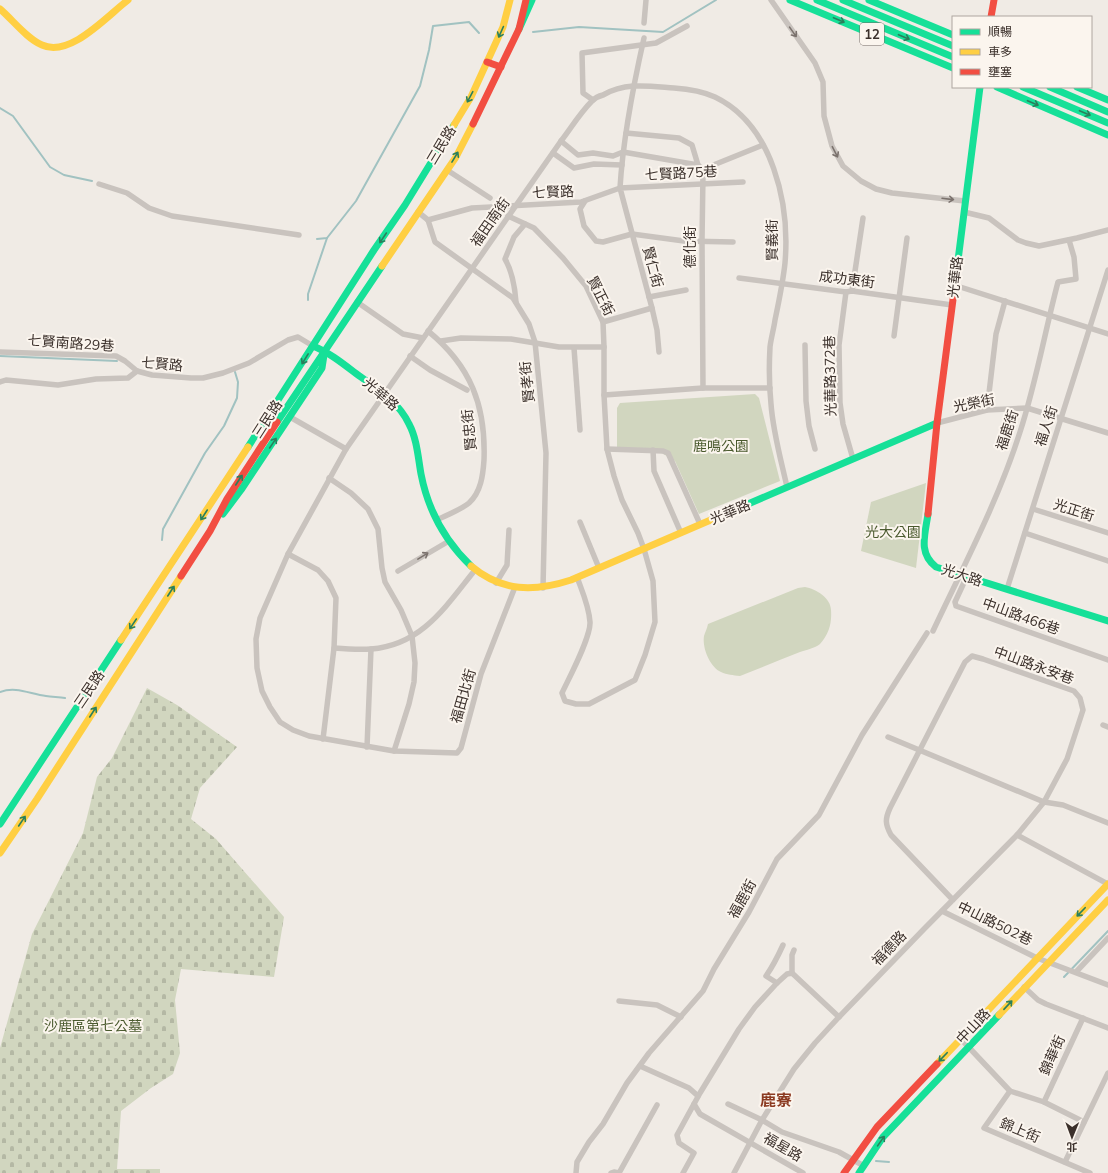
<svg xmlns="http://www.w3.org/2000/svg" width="1108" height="1173" viewBox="0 0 1108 1173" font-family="Mulish,'Noto Sans TC',sans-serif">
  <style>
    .green { fill: #d1d6bf }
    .cemetery { fill: url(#cemetery-stones) }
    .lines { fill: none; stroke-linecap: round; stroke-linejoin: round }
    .stream { stroke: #a1c2c1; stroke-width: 2 }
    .street { stroke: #c9c3be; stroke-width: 5.5 }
    .fast { stroke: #16e098; stroke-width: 7 }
    .slow { stroke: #ffcf43; stroke-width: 7 }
    .jam { stroke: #f24e42; stroke-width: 7 }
    .oneway { stroke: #2a7f5c }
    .oneway2 { stroke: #7b726d }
    .labels { text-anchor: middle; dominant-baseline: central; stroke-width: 4; stroke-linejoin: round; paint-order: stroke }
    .shield { fill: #fbf5ee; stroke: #756b66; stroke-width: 1 }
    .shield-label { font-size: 13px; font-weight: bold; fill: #3b302b }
    .street-label { font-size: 14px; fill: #3b302b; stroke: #fbf5ee }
    .park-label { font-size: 14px; fill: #4a5a2e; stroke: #fbf5ee }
    .quarter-label { font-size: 16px; font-weight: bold; fill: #8c3b22; stroke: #fbf5ee }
  </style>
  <defs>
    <pattern id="cemetery-stones" width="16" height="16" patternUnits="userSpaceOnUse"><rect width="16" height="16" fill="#d1d6bf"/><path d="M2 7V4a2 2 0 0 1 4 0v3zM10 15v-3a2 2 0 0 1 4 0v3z" fill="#b4b8a4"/></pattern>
  </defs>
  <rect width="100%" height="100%" fill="#f0ebe5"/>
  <g class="green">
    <polygon points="755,394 759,398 780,481 699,514 675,461 660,452 617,450 617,408 620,403"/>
    <polygon points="926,483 916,568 861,551 871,502"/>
    <path d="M 805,587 C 816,589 831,598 831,610 C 832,623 829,634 820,644 C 815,648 806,650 800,652 C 780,660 760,668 740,676 C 733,675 727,675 721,672 C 710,667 702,648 704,636 C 705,632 707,629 708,624 L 798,588 Z"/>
  </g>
  <polygon class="cemetery" points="147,688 177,705 237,747 200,788 191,819 216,839 284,917 274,977 181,969 175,1000 180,1053 173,1074 151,1088 121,1111 117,1169 160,1169 160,1173 0,1173 0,1048 32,934 83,833 97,777 112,758"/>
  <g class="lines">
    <g class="stream">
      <polyline points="533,32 579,27 663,32 716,0"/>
      <polyline points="0,108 13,116 50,167 64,175 92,181"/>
      <polyline points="317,239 327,238 356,201 420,86 429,50 433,26 469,22 479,33"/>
      <polyline points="308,300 308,294 327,238"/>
      <polyline points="0,356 117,361"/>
      <polyline points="162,540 163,529 205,453 224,426 237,398 238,382 235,372"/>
      <path d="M 0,692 C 16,686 30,694 46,696 C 52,697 59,697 65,698"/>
      <polyline points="1064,977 1108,931"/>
      <polyline points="876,1161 889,1162"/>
    </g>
    <g class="street">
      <polyline points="771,0 815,63 823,82 824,116 832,146 843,166 861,181 876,189 892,193 965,201"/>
      <polyline points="644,23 646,0"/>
      <polyline points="593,100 583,93 582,53 656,43 687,26"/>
      <polyline points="626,133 679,138 692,145 698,165"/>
      <polyline points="561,141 578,155 593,153 613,156 623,152 698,165 705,171"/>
      <polyline points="553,153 574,168 594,164 622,165"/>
      <polyline points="447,170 490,198"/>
      <polyline points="99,184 127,193 149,208 172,216 299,235"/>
      <polyline points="585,201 580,209 584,226 596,241 603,242 632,234 684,241 733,242"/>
      <polyline points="418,212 428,220"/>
      <polyline points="964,212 989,218 1018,240 1026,243 1039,246 1077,238 1108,230"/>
      <path d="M 508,216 L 534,228 L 563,258 L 586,286 L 603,322 L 604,347 L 604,395 L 607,449 L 614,476 L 622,500 L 638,533 L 644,549 L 653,581 L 655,622 L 645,655 L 635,680 L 589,704 L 576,704 L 565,701 L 562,693 C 569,678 591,637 590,622 C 589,606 582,591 577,577"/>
      <polyline points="428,220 435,242 513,298 529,324 535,342 546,453 543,588"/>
      <path d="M 428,220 L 472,208 L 581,202 L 620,188 C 623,137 633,87 644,38"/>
      <polyline points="739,278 846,292 852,291 952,305"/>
      <polyline points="954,285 1108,334"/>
      <polyline points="852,291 863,218"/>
      <polyline points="846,292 839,345 840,403 843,424 853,459"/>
      <polyline points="649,297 686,290"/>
      <polyline points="357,302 403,334 423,338"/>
      <path d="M 516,302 C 515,288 512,271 505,259 L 514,237 L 525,224"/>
      <polyline points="603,322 652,308"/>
      <path d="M 428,331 C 471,366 486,406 484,460 C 483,475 481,492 469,503 C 462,509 445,516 437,520"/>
      <polyline points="894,336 907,238"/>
      <polyline points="441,341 461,338 511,339 559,347 604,347"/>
      <polyline points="805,345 806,401 809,426 815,449"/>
      <polyline points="574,348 580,430"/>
      <polyline points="0,352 116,356 125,361 137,371 152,375 191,378 203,378 223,373 249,363 288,340 298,337 313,346"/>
      <polyline points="659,352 657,330 652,308 620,188 743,182"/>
      <polyline points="410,356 430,370 467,390"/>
      <polyline points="0,382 6,380 58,385 96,379 128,378 137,371"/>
      <polyline points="703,388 702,241 703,174 706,168 763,145"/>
      <polyline points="604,395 703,388 770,388"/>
      <polyline points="987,410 996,334 1005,301"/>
      <polyline points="290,417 346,449"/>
      <polyline points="937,423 987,410 1027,408 1108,433"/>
      <polyline points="607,449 663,451 668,453 700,524"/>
      <polyline points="653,450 654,471 681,533"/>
      <polyline points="329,478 351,493 368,509 378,529 382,568 385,582 401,610 412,636 415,663 414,682 409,704 394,751"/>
      <polyline points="1033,509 1108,533"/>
      <polyline points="580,522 599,568"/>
      <polyline points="1025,533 1108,561"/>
      <polyline points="288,554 318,570 328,581 336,598 334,648 323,739"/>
      <polyline points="398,571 449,541"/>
      <polyline points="967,576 955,602 956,606 1108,660"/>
      <polyline points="496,583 507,565 509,530"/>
      <path d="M 515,587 L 481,674 L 461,748 L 457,753 L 394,751 L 309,736 L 293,730 L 280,722 L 270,707 L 262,691 L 257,668 L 256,639 L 260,618 L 288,554 L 346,449 L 561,141 C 571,128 580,113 592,101 C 595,98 599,96 603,95 C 626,82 648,86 674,88 C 688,89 702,91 715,97 C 773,125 790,204 785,263 C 783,282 779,301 775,320 C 774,328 771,338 770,347 C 769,365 769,385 771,404 C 773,432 781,460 787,487"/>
      <polyline points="1007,589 1108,270"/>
      <path d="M 933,631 C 964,565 998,501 1020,432 C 1036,383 1045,331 1058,282 L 1076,279 L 1074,257 L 1069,240"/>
      <path d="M 334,648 C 346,649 359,650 371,649 C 422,645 446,606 475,570"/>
      <polyline points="1103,725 1108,727"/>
      <polyline points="888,737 1044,802 1063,805 1108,823"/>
      <polyline points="367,747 371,649"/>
      <polyline points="1017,835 1108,884"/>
      <polyline points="942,911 1037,958 1108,985"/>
      <polyline points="1076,972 1108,938"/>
      <polyline points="792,973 792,955 794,950"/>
      <path d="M 777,983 L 766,976 C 773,966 778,956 783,945"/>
      <polyline points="1024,987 1038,1000 1046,1004 1108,1028"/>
      <polyline points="619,1001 657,1005 681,1017"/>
      <polyline points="961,1039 1010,1091 1044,1102 1084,1122"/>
      <polyline points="640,1066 689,1088 698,1096"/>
      <polyline points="1010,1091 984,1128 1090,1173"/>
      <polyline points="1044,1102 1083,1018"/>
      <polyline points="694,1104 700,1114 803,1173"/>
      <polyline points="728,1104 762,1120 782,1132 839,1152 864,1166"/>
      <polyline points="1065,1162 1108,1073"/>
      <polyline points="576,1173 577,1162 589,1142 603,1124 627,1083 649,1053 703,991 714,969 749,912 777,859 819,815 862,735 927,633"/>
      <polyline points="611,1173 614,1172 619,1173"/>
      <polyline points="619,1173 657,1105"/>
      <polyline points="683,1173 694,1153 679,1143 677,1135 700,1093 739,1029 755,1007 777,983 787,974 792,973 839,1017"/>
      <path d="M 734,1173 L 762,1120 L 794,1069 L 815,1043 L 839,1017 L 924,929 L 1017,835 L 1044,802 L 1067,759 L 1083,710 L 1080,698 L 1074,691 L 983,659 L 972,656 L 965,662 L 890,808 C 885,819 885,824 891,835 L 953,900"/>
    </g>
    <g class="fast">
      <polyline points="790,0 953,68"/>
      <polyline points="817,0 953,57"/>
      <polyline points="843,0 953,46"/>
      <polyline points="869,0 953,35"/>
      <polyline points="519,29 532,0"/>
      <polyline points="997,87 1108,135"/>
      <polyline points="1023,87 1108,123"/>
      <polyline points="1050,87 1108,112"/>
      <polyline points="1077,87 1108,100"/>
      <polyline points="955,284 980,87"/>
      <path d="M 313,346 C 328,352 341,362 354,372 C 374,387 398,400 409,424 C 417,439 418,457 421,474 C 428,510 445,541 471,566"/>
      <polyline points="277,422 382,266"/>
      <polyline points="248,447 374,250 405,205 454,125"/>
      <polyline points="223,514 241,490 322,368 324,355"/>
      <path d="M 928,514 C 925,535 918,553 936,567 L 1108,621"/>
      <polyline points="720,516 937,423"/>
      <polyline points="0,824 121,640"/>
      <polyline points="859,1173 883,1137 999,1015"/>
    </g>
    <g class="slow">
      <path d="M 0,9 C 13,20 26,38 42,45 C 70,58 107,16 128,0"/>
      <polyline points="454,125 471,97 503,27 510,0"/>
      <polyline points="382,266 456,157 473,124"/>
      <path d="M 471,566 C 502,592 534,592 571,580 L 720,516"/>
      <polyline points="121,640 248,447"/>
      <polyline points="0,853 37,799 181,576"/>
      <polyline points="999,1015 1108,900"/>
      <polyline points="937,1064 1108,884"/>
    </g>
    <g class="jam">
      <polyline points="991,17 994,0"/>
      <polyline points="487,62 501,67"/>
      <polyline points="473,124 519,29 526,0"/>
      <polyline points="928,514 937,423 955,284"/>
      <polyline points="181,576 210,531 227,499 277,422"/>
      <polyline points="844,1173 877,1127 937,1064"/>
    </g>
  </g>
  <defs><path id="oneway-shaft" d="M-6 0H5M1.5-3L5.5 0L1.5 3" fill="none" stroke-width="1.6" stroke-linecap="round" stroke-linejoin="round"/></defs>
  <g class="oneway">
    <use href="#oneway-shaft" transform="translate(839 20) rotate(23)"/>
    <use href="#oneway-shaft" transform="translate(501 32) rotate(114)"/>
    <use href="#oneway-shaft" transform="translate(904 37) rotate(23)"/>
    <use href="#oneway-shaft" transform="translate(470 97) rotate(118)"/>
    <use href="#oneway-shaft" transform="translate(1033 103) rotate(23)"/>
    <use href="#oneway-shaft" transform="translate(1085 113) rotate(23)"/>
    <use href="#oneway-shaft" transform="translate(455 157) rotate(-59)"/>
    <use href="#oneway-shaft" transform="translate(383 238) rotate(124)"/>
    <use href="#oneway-shaft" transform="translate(305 359) rotate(122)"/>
    <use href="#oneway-shaft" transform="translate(273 443) rotate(-56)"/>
    <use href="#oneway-shaft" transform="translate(239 480) rotate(-57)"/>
    <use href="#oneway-shaft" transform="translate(204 515) rotate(123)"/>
    <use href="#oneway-shaft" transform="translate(171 591) rotate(-57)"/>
    <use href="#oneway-shaft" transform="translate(133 624) rotate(124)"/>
    <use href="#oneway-shaft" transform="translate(93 712) rotate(-57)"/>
    <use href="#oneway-shaft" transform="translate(22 821) rotate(-56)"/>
    <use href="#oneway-shaft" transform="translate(1081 912) rotate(134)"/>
    <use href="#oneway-shaft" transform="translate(1008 1005) rotate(-47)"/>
    <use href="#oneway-shaft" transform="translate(943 1057) rotate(134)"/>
    <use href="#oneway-shaft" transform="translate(881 1141) rotate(-55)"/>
  </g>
  <g class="oneway2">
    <use href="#oneway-shaft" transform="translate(793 32) rotate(55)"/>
    <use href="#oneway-shaft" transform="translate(835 152) rotate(63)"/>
    <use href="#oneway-shaft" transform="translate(948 199) rotate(7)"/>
    <use href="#oneway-shaft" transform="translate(423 556) rotate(-31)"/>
  </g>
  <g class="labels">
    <rect class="shield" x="860" y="23" width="24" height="22" rx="3"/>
    <g class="shield-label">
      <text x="872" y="34">12</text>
    </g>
    <g class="street-label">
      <text transform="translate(441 145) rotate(-59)">三民路</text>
      <text transform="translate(681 173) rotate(-3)">七賢路75巷</text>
      <text transform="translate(553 192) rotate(-3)">七賢路</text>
      <text transform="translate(490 222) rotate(-55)">福田南街</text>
      <text transform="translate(772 240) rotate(-91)">賢義街</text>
      <text transform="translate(690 247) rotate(-90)">德化街</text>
      <text transform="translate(653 267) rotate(75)">賢仁街</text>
      <text transform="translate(955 277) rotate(-83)">光華路</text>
      <text transform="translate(847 279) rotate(7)">成功東街</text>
      <text transform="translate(601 296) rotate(63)">賢正街</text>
      <text transform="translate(71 343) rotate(4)">七賢南路29巷</text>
      <text transform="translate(162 364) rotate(5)">七賢路</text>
      <text transform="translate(830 376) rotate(-91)">光華路372巷</text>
      <text transform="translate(527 382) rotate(-96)">賢孝街</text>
      <text transform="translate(381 394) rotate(41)">光華路</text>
      <text transform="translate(974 403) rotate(-11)">光榮街</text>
      <text transform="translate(267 419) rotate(-57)">三民路</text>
      <text transform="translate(1046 426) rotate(-72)">福人街</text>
      <text transform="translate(469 430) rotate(-96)">賢忠街</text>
      <text transform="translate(1007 430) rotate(-72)">福鹿街</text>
      <text transform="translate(1074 510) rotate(18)">光正街</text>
      <text transform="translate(730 512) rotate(-23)">光華路</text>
      <text transform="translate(962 575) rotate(18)">光大路</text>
      <text transform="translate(1021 616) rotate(20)">中山路466巷</text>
      <text transform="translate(1034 665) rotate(20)">中山路永安巷</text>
      <text transform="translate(89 689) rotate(-56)">三民路</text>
      <text transform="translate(463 696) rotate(-74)">福田北街</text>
      <text transform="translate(742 899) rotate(-61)">福鹿街</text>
      <text transform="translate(995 923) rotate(26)">中山路502巷</text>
      <text transform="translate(889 948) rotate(-46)">福德路</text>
      <text transform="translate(973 1026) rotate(-47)">中山路</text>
      <text transform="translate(1052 1055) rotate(-66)">錦華街</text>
      <text transform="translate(1020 1130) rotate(23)">錦上街</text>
      <text transform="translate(783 1147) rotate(30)">福星路</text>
    </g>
    <g class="park-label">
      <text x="721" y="446">鹿鳴公園</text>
      <text x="893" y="532">光大公園</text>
      <text x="93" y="1026">沙鹿區第七公墓</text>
    </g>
    <g class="quarter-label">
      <text x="776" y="1100">鹿寮</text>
    </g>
  </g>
  <rect x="952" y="16" width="140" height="72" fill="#fbf5ee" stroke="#aea6a0"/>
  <rect x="960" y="29" width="20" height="6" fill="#16e098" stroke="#aea6a0"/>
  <text x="988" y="36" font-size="12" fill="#3b302b">順暢</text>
  <rect x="960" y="49" width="20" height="6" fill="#ffcf43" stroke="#aea6a0"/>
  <text x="988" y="56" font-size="12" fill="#3b302b">車多</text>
  <rect x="960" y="69" width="20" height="6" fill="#f24e42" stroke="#aea6a0"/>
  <text x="988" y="76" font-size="12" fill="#3b302b">壅塞</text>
  <g transform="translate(1072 1137) rotate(181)" stroke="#fbf5ee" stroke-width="3" paint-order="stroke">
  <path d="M0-3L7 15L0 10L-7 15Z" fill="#3b302b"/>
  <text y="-6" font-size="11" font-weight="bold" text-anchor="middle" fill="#3b302b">北</text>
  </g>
</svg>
